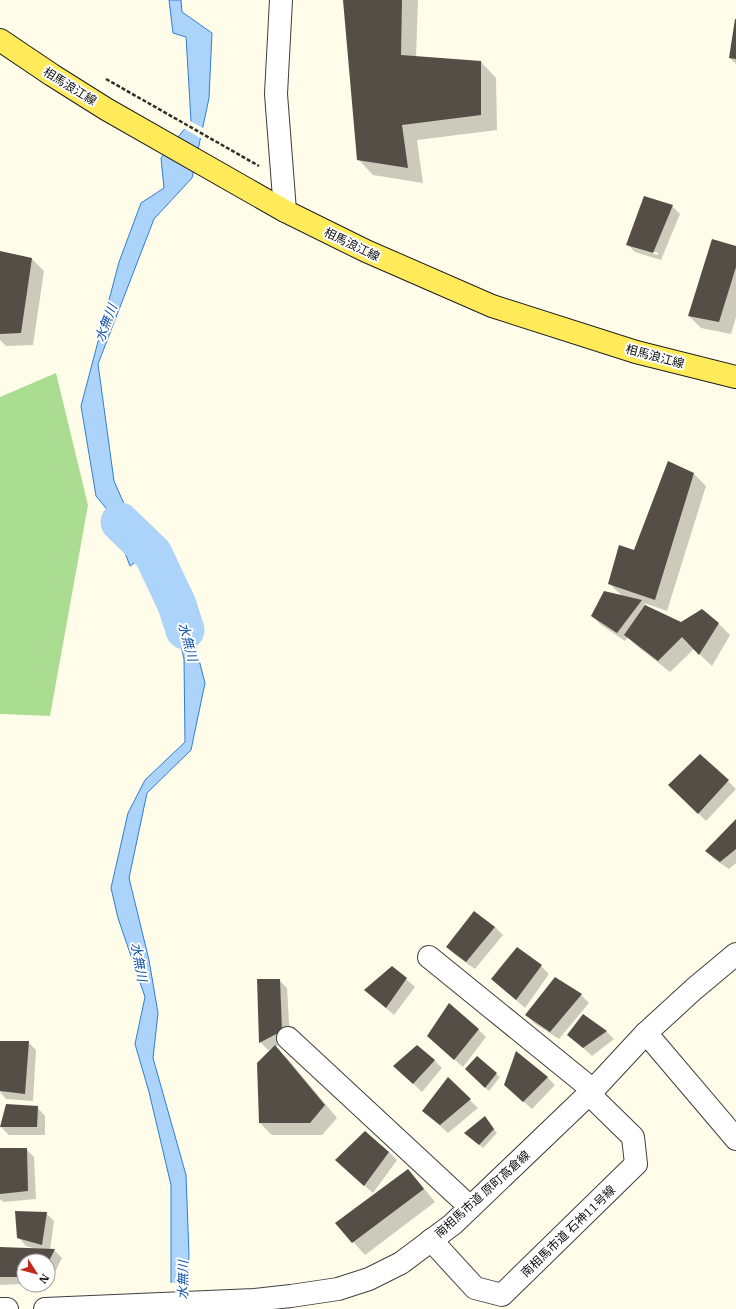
<svg xmlns="http://www.w3.org/2000/svg" width="736" height="1309" viewBox="0 0 736 1309" font-family="'IBM Plex Serif','Noto Sans JP',serif">
  <style>
    .forest { fill: #aadc91 }
    .water { fill: #acd3f9; stroke: #2f7ed4 }
    .pier { fill: #fffdea }
    .shadow { fill: #0003; fill-rule: evenodd }
    .lines { fill: none; stroke-linecap: round; stroke-linejoin: round }
    .river { stroke: #acd3f9; stroke-width: 39 }
    .building { fill: #554e47 }
    .minor-casing { stroke: #3f3f3f; stroke-width: 24 }
    .major-casing { stroke: #1d1d1d; stroke-width: 24 }
    .path { stroke: #2e2e2e; stroke-width: 2.5; stroke-dasharray: 4 2; stroke-linecap: butt }
    .minor { stroke: #fff; stroke-width: 22 }
    .major { stroke: #ffeb5a; stroke-width: 22 }
    .labels { text-anchor: middle; dominant-baseline: central; stroke-width: 4; stroke-linejoin: round; paint-order: stroke }
    .street-label { font-size: 12px; fill: #0c0c0c; stroke: #fff }
    .water-label { font-size: 13px; font-style: italic; fill: #0f50a3; stroke: #fff }
  </style>
  <rect width="100%" height="100%" fill="#fffdea"/>
  <polygon class="forest" points="56,373 88,505 50,716 0,714 0,397"/>
  <polygon class="water" points="169,0 181,0 182,12 212,33 209,98 192,178 154,219 98,364 114,481 136,531 173,560 205,683 191,750 147,793 129,878 149,960 158,1013 153,1058 186,1175 189,1255 186,1309 171,1309 171,1185 149,1092 135,1044 145,997 118,918 111,888 128,813 145,780 185,742 184,659 163,567 149,553 130,566 110,513 96,496 81,406 119,262 141,203 164,188 161,158 191,121 186,37 173,33"/>
  <g class="pier">
    <polygon points="188,120 205,129 202,139 183,128"/>
    <polygon points="189,1282 188,1309 169,1309 169,1283"/>
  </g>
  <g class="shadow">
    <polygon points="344,0 418,0 416,57 481,62 496,78 497,130 417,140 423,183 373,175 358,159"/>
    <polygon points="736,20 736,64 730,58"/>
    <path d="M 672,206 L 680,214 L 661,260 L 635,252 L 627,244 ZM 635,246 L 658,253 L 658,255 L 635,248 Z"/>
    <polygon points="736,247 736,317 731,334 701,328 689,316"/>
    <polygon points="0,256 32,259 44,271 33,345 6,346 0,340"/>
    <polygon points="694,474 706,486 667,611 644,603 648,608 681,624 718,623 730,635 712,666 694,649 670,672 637,646 628,637 625,641 600,624 592,616 622,596 609,583"/>
    <polygon points="728,781 736,789 706,821 670,785"/>
    <polygon points="736,821 736,863 729,869 714,859 706,851"/>
    <polygon points="474,912 495,927 503,935 475,969 455,955 447,947"/>
    <polygon points="541,966 549,974 525,1008 492,979"/>
    <polygon points="392,967 415,987 394,1015 366,991"/>
    <polygon points="555,979 581,995 589,1003 559,1039 534,1023 526,1015"/>
    <polygon points="258,980 279,980 287,988 290,1039 275,1047 287,1058 337,1118 322,1135 272,1135 260,1123 258,1064 273,1048 268,1050 260,1042"/>
    <polygon points="478,1029 486,1037 463,1067 428,1036"/>
    <polygon points="606,1031 614,1039 592,1056 569,1035"/>
    <polygon points="0,1042 28,1042 36,1050 33,1101 6,1099 0,1092"/>
    <polygon points="434,1060 442,1068 422,1092 403,1074"/>
    <polygon points="466,1069 496,1074 500,1077 489,1091"/>
    <polygon points="547,1077 555,1085 532,1109 514,1093"/>
    <polygon points="448,1079 478,1108 448,1133 423,1111"/>
    <polygon points="7,1106 37,1107 45,1116 45,1135 9,1135 1,1127"/>
    <polygon points="485,1117 497,1133 483,1148 469,1136"/>
    <polygon points="0,1149 26,1149 34,1157 36,1199 3,1202 0,1199"/>
    <polygon points="389,1152 397,1160 373,1193 344,1168"/>
    <polygon points="408,1170 419,1182 435,1202 365,1255 337,1224"/>
    <polygon points="46,1213 54,1221 50,1250 54,1250 62,1258 49,1284 48,1261 24,1261 24,1284 0,1285 0,1251 36,1249 26,1246 18,1237"/>
  </g>
  <g class="lines">
    <polyline class="river" points="120,522 153,554 177,605 185,630"/>
  </g>
  <g class="building">
    <polygon points="343,0 402,0 401,55 481,61 481,115 402,125 408,168 357,160"/>
    <polygon points="735,19 736,19 736,59 729,58"/>
    <polygon points="644,196 673,205 653,253 626,245"/>
    <polygon points="712,239 736,246 736,267 719,322 688,316"/>
    <polygon points="0,251 32,258 21,333 0,334"/>
    <polygon points="668,461 694,473 655,600 608,584 619,545 634,550"/>
    <polygon points="604,591 642,600 617,633 591,616"/>
    <polygon points="645,605 681,622 702,609 719,623 699,655 682,637 658,661 624,635"/>
    <polygon points="700,754 729,780 698,814 668,785"/>
    <polygon points="736,819 736,849 720,862 705,851"/>
    <polygon points="474,911 495,927 466,962 446,947"/>
    <polygon points="517,947 542,965 516,1000 491,979"/>
    <polygon points="392,966 407,978 386,1008 364,990"/>
    <polygon points="555,977 582,994 550,1032 525,1015"/>
    <polygon points="257,979 280,979 282,1031 259,1043"/>
    <polygon points="449,1003 479,1029 454,1060 427,1036"/>
    <polygon points="583,1014 607,1031 583,1048 567,1035"/>
    <polygon points="0,1041 29,1041 25,1094 0,1091"/>
    <polygon points="275,1045 325,1105 310,1123 259,1123 257,1063"/>
    <polygon points="417,1045 435,1060 413,1084 393,1066"/>
    <polygon points="516,1051 548,1077 523,1102 504,1085"/>
    <polygon points="477,1056 497,1073 485,1088 465,1069"/>
    <polygon points="448,1077 471,1099 440,1125 422,1111"/>
    <polygon points="6,1104 38,1106 37,1127 0,1127"/>
    <polygon points="485,1116 494,1129 479,1145 464,1133"/>
    <polygon points="365,1131 389,1152 364,1186 335,1160"/>
    <polygon points="0,1148 27,1148 28,1191 0,1194"/>
    <polygon points="408,1169 424,1189 352,1243 335,1223"/>
    <polygon points="15,1211 47,1212 42,1245 17,1238"/>
    <polygon points="0,1247 55,1249 49,1261 24,1261 24,1277 0,1277"/>
  </g>
  <g class="lines">
    <defs>
      <g id="minor">
        <polyline points="281,0 276,94 285,211"/>
        <polyline points="429,957 593,1090"/>
        <polyline points="646,1033 736,1139"/>
        <polyline points="288,1038 470,1207"/>
        <polyline points="431,1240 475,1288 502,1295 636,1164 633,1137 589,1094"/>
        <polyline points="0,1309 7,1309"/>
        <polyline points="45,1309 254,1300 291,1296 338,1289 369,1279 401,1263 453,1224 593,1090 646,1033 694,989 736,954"/>
      </g>
      <polyline id="major" points="0,40 52,75 106,109 285,211 366,251 492,306 636,352 736,377"/>
    </defs>
    <use href="#minor" class="minor-casing"/>
    <use href="#major" class="major-casing"/>
    <polyline class="path" points="106,79 259,166"/>
    <use href="#minor" class="minor"/>
    <use href="#major" class="major"/>
  </g>
  <g class="labels">
    <g class="street-label">
      <text transform="translate(70 86) rotate(32)">相馬浪江線</text>
      <text transform="translate(352 244) rotate(26)">相馬浪江線</text>
      <text transform="translate(655 356) rotate(15)">相馬浪江線</text>
      <text transform="translate(482 1194) rotate(-42)">南相馬市道 原町高倉線</text>
      <text transform="translate(568 1231) rotate(-44)">南相馬市道 石神11号線</text>
    </g>
    <g class="water-label">
      <text transform="translate(106 323) rotate(-69)">水無川</text>
      <text transform="translate(188 642) rotate(75)">水無川</text>
      <text transform="translate(139 962) rotate(80)">水無川</text>
      <text transform="translate(183 1280) rotate(-89)">水無川</text>
    </g>
  </g>
  <g transform="translate(36 1273) rotate(126)"><circle r="19" fill="#ffffff" stroke="#9e9e9e"/>
  <path d="M0-3L7 15L0 10L-7 15Z" fill="#c2291d"/>
  <text y="-6" font-size="11" font-weight="bold" text-anchor="middle" fill="#0c0c0c">N</text>
  </g>
</svg>
